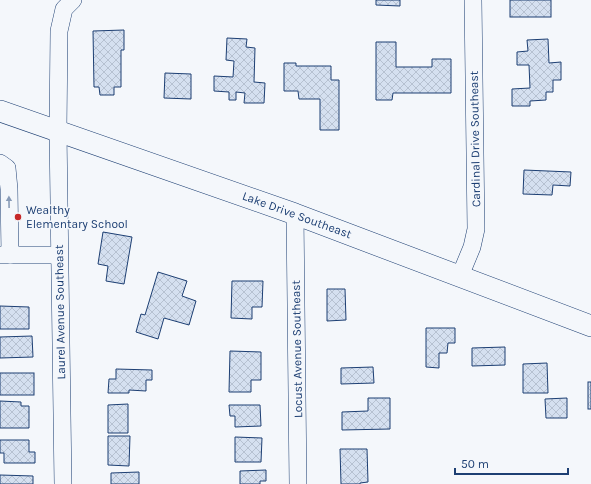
<svg xmlns="http://www.w3.org/2000/svg" width="591" height="484" viewBox="0 0 591 484" font-family="Karla,sans-serif">
  <style>
    .building { fill: url(#building-cross-hatch); stroke: #1d3f73 }
    .lines { fill: none; stroke-linecap: round; stroke-linejoin: round }
    .minor-casing { stroke: #1d3f73; stroke-width: 18 }
    .major-casing { stroke: #1d3f73; stroke-width: 22 }
    .minor { stroke: #f4f7fb; stroke-width: 17 }
    .major { stroke: #f4f7fb; stroke-width: 21 }
    .oneway { fill: #889bb7 }
    .poi-dot { fill: #c62828; stroke: #f4f7fb; stroke-width: 1.5 }
    .labels { text-anchor: middle; dominant-baseline: central; stroke-width: 3; stroke-linejoin: round; paint-order: stroke }
    .street-label { font-size: 12px; fill: #1d3f73; stroke: #f4f7fb }
    .poi-label { font-size: 12px; fill: #1d3f73; stroke: #f4f7fb; text-anchor: start }
  </style>
  <defs>
    <pattern id="building-cross-hatch" width="8" height="8" patternUnits="userSpaceOnUse"><rect width="8" height="8" fill="#d5e0f0"/><path d="M0 0l8 8M0 8l8-8" fill="none" stroke="#b6c1d1"/></pattern>
  </defs>
  <rect width="100%" height="100%" fill="#f4f7fb"/>
  <g class="building">
    <polygon points="376,0 400,0 400,6 376,5"/>
    <rect x="510" y="0" width="41" height="17"/>
    <polygon points="124,30 124,50 121,50 121,87 114,87 114,95 100,95 99,87 94,87 93,31"/>
    <polygon points="227,38 247,39 246,47 255,48 254,82 265,83 264,103 244,103 245,93 236,92 236,100 229,100 229,92 214,91 214,76 233,77 234,61 226,60"/>
    <polygon points="548,39 549,63 561,62 561,80 553,80 553,92 546,92 546,100 530,101 530,106 512,106 512,89 530,88 529,65 517,65 517,52 528,51 527,40"/>
    <polygon points="376,42 396,42 396,67 432,67 432,59 451,59 451,93 393,93 392,100 376,100"/>
    <polygon points="284,63 296,63 296,66 331,66 331,80 339,80 339,130 320,130 320,99 299,99 298,91 284,91"/>
    <polygon points="165,73 191,74 191,99 164,98"/>
    <polygon points="524,170 571,172 570,186 553,185 552,195 523,194"/>
    <polygon points="103,232 132,237 124,284 106,281 108,266 98,264"/>
    <polygon points="158,272 187,281 182,296 196,301 189,325 164,318 158,339 136,332 141,314 145,315"/>
    <polygon points="232,281 263,281 262,307 252,307 252,319 231,318"/>
    <polygon points="327,289 345,289 346,320 327,321"/>
    <polygon points="0,306 29,307 29,329 0,329"/>
    <polygon points="426,328 455,328 455,343 448,343 447,353 439,353 439,368 426,367"/>
    <polygon points="32,336 33,357 0,358 0,337"/>
    <polygon points="505,347 505,365 472,366 472,348"/>
    <polygon points="230,351 261,352 261,380 251,380 251,392 229,392"/>
    <polygon points="547,363 548,393 523,393 523,364"/>
    <polygon points="373,367 374,383 341,384 341,368"/>
    <polygon points="116,369 152,370 152,380 146,380 146,391 129,390 129,393 108,393 109,379 116,379"/>
    <rect x="0" y="373" width="34" height="22"/>
    <rect x="588" y="382" width="3" height="27"/>
    <polygon points="368,398 390,398 390,429 342,430 342,412 368,411"/>
    <polygon points="567,398 567,418 546,418 545,399"/>
    <polygon points="0,401 21,402 21,406 29,406 29,428 0,428"/>
    <polygon points="128,404 128,433 108,433 108,405"/>
    <polygon points="229,405 260,405 261,426 235,427 235,416 230,416"/>
    <polygon points="108,436 130,436 129,466 108,465"/>
    <polygon points="235,437 262,438 261,462 235,462"/>
    <polygon points="0,440 29,440 29,452 35,452 35,463 4,463 4,453 0,453"/>
    <polygon points="340,449 367,449 368,482 360,483 360,484 341,484"/>
    <polygon points="266,470 266,481 260,481 260,484 240,484 240,471"/>
    <polygon points="139,472 139,484 111,484 111,473"/>
    <polygon points="0,475 33,476 33,484 0,484"/>
  </g>
  <g class="lines">
    <defs>
      <g id="minor">
        <polyline points="0,163 7,168 9,189 10,255"/>
        <polyline points="295,214 298,484"/>
        <polyline points="0,255 59,255"/>
        <polyline points="460,276 472,247 476,229 473,0"/>
        <polyline points="63,484 58,131 59,31 64,9 73,0"/>
      </g>
      <polyline id="major" points="0,111 295,214 591,326"/>
    </defs>
    <use href="#minor" class="minor-casing"/>
    <use href="#major" class="major-casing"/>
    <use href="#minor" class="minor"/>
    <use href="#major" class="major"/>
  </g>
  <defs><path id="oneway-solid" d="M-6-.8H1V-3.2L6.5 0L1 3.2V.8H-6Z"/></defs>
  <use class="oneway" href="#oneway-solid" transform="translate(9 202) rotate(-91)"/>
  <circle class="poi-dot" cx="18" cy="217" r="4"/>
  <g class="labels">
    <g class="street-label">
      <text transform="translate(475 139) rotate(-91)">Cardinal Drive Southeast</text>
      <text transform="translate(297 215) rotate(20)">Lake Drive Southeast</text>
      <text transform="translate(60 312) rotate(-91)">Laurel Avenue Southeast</text>
      <text transform="translate(297 349) rotate(-91)">Locust Avenue Southeast</text>
    </g>
    <g class="poi-label">
      <text x="26" y="210">Wealthy<tspan x="26" dy="14">Elementary School</tspan></text>
    </g>
  </g>
  <path d="M455 468v6h113v-6" fill="none" stroke="#1d3f73" stroke-width="2"/>
  <text x="461" y="468" font-size="12" fill="#1d3f73" stroke="#f4f7fb" stroke-width="3" paint-order="stroke">50 m</text>
</svg>
